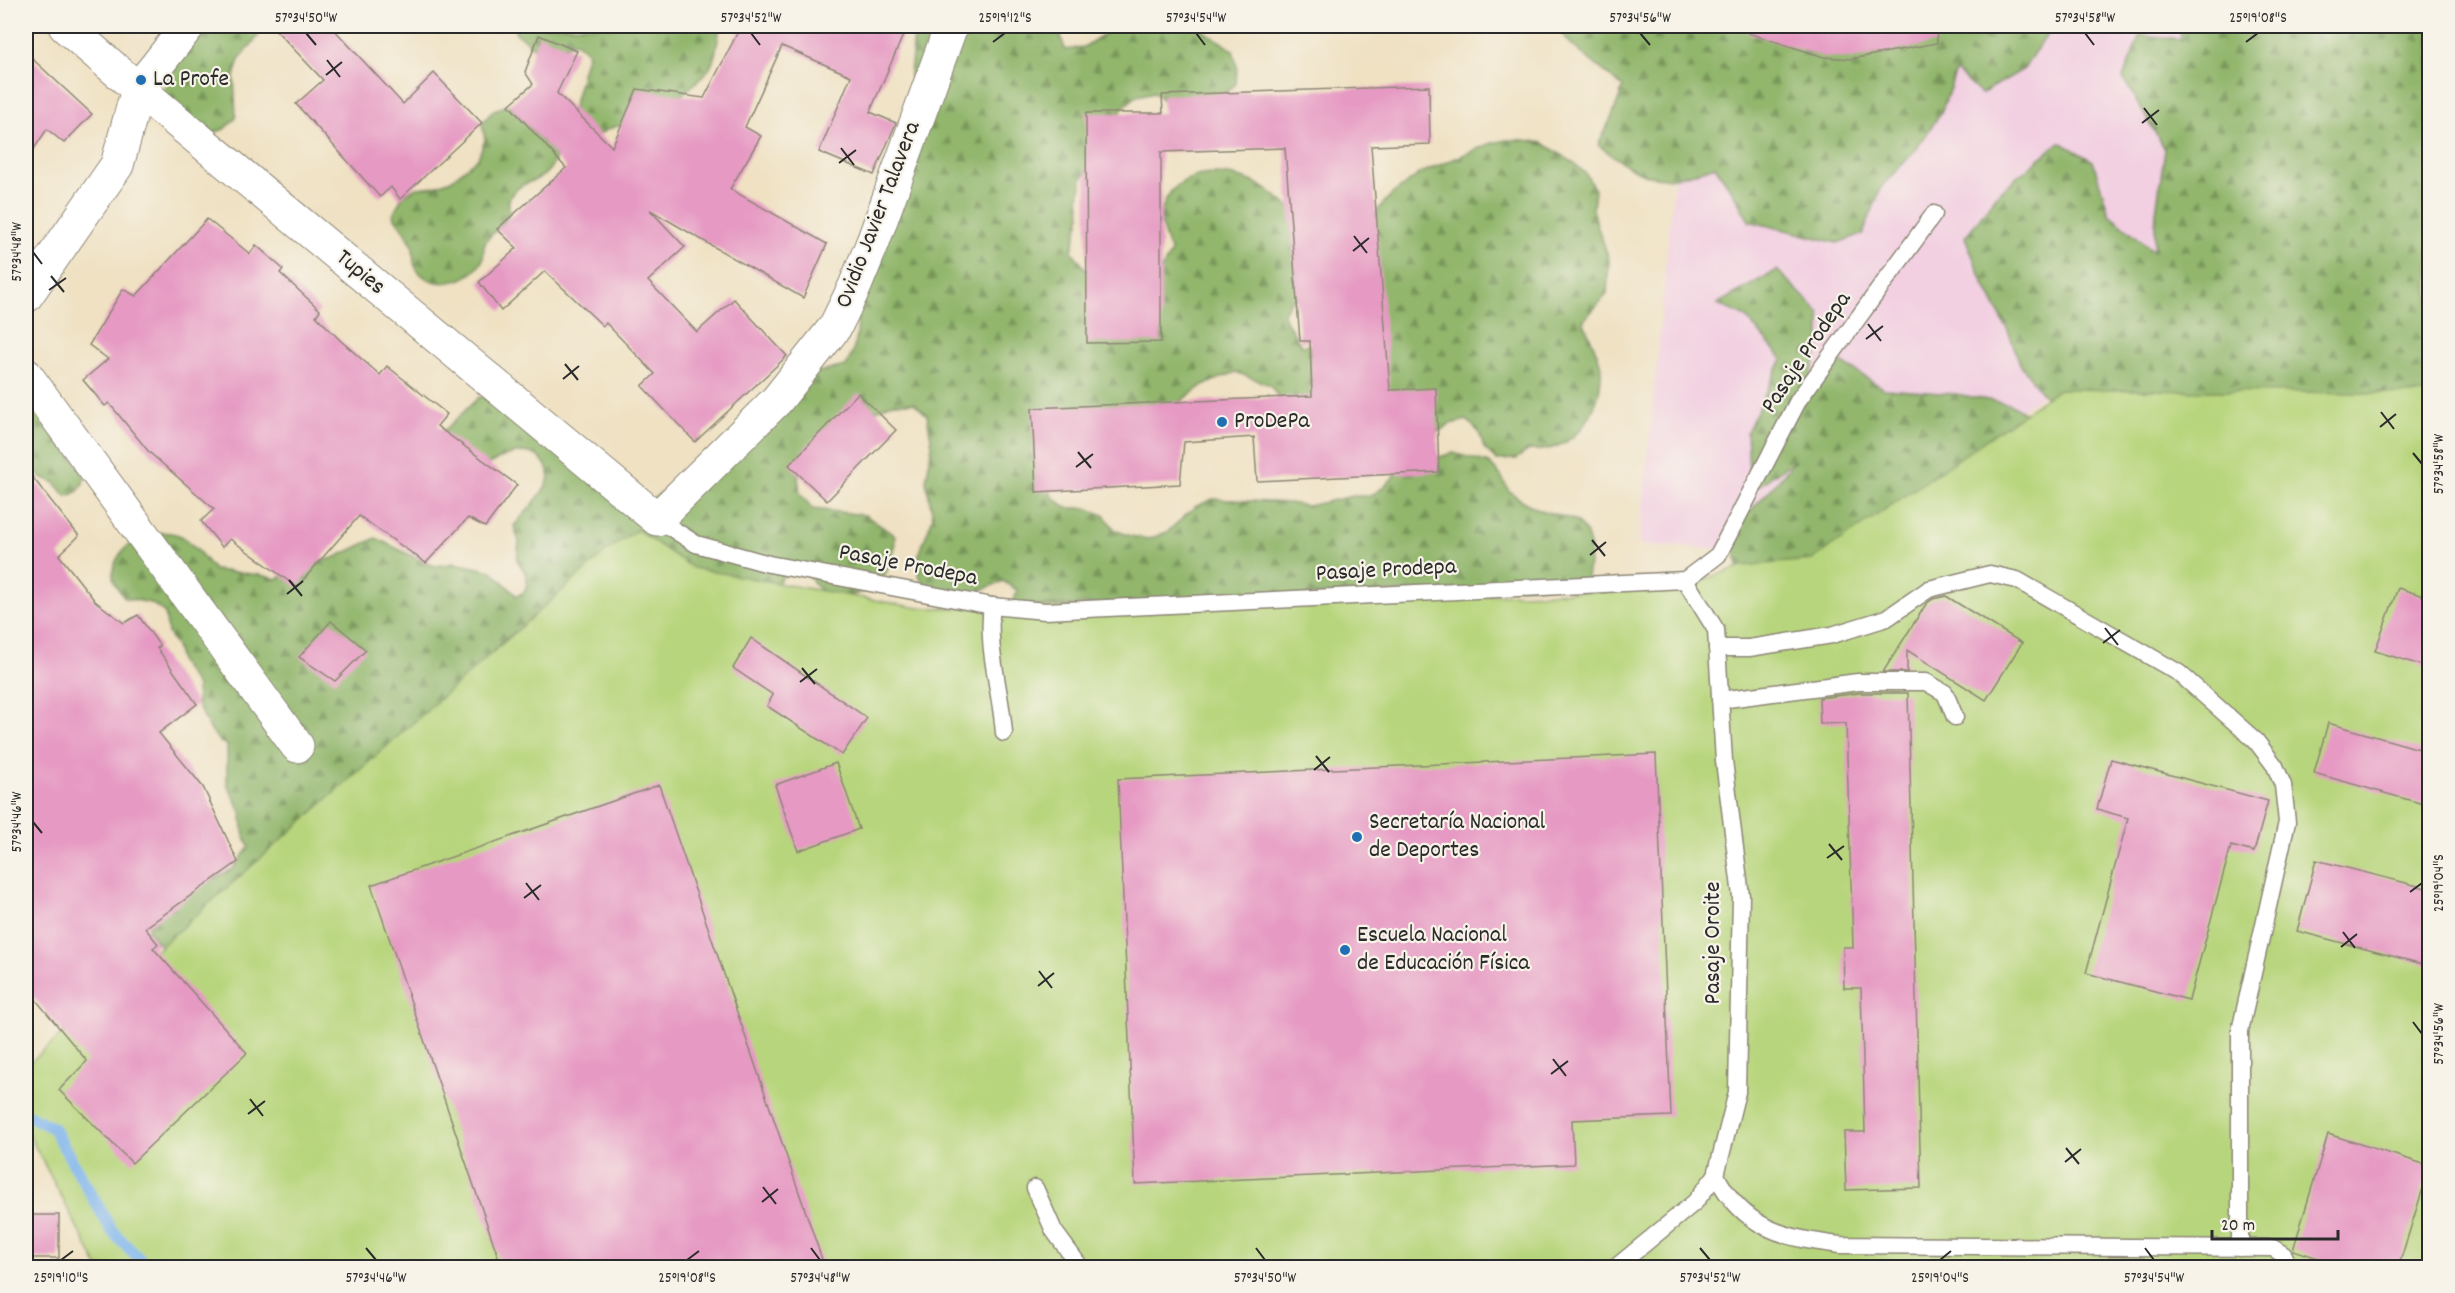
<svg xmlns="http://www.w3.org/2000/svg" width="2455" height="1293" viewBox="0 0 2455 1293" font-family="Dekko,sans-serif">
  <style>
    .built { fill: #f2cfe1 }
    .forest { fill: url(#forest-firs); stroke: #5e704c; stroke-width: 1.5 }
    .pitch { fill: #b7d57c; stroke: #718054; stroke-width: 1.5 }
    .lines { fill: none; stroke-linecap: round; stroke-linejoin: round }
    .stream { stroke: #7db4ed; stroke-width: 12 }
    .building { fill: #e699c3 }
    .service-casing { stroke: #8d8676; stroke-width: 19 }
    .minor-casing { stroke: #8d8676; stroke-width: 35 }
    .service { stroke: #fff; stroke-width: 16 }
    .minor { stroke: #fff; stroke-width: 33 }
    .ticks { fill: none; stroke: #2b2b2b; stroke-width: 2 }
    .poi-dot { fill: #1f6fb2; stroke: #f7f3e8; stroke-width: 2 }
    .labels { text-anchor: middle; dominant-baseline: central; stroke-width: 4.5; stroke-linejoin: round; paint-order: stroke }
    .poi-label { font-size: 24px; fill: #2b2b2b; stroke: #f7f3e8; text-anchor: start }
    .street-label { font-size: 24px; fill: #2b2b2b; stroke: #f7f3e8 }
    .neatline { fill: none; stroke: #2b2b2b; stroke-width: 2 }
    .ticks-label { font-size: 15px; text-anchor: middle; fill: #2b2b2b }
  </style>
  <defs>
    <pattern id="forest-firs" width="22" height="20" patternUnits="userSpaceOnUse" patternTransform="scale(1.5)"><rect width="22" height="20" fill="#91b66c"/><path d="M5 1l3.5 6h-7zM16 11l3.5 6h-7z" fill="#779459"/></pattern>
  </defs>
  <rect width="100%" height="100%" fill="#f7f3e8"/>
  <filter id="ink" filterUnits="userSpaceOnUse"><feTurbulence type="fractalNoise" baseFrequency=".0167" numOctaves="2"/><feDisplacementMap in="SourceGraphic" scale="12" xChannelSelector="R" yChannelSelector="G"/><feConvolveMatrix kernelMatrix="1 2 1 2 8 2 1 2 1" color-interpolation-filters="sRGB"/></filter>
  <filter id="wash" filterUnits="userSpaceOnUse"><feTurbulence type="fractalNoise" baseFrequency=".008" numOctaves="4" result="noise"/><feDisplacementMap in="SourceGraphic" scale="24" xChannelSelector="R" yChannelSelector="G"/><feGaussianBlur stdDeviation="1.35" result="paint"/><feColorMatrix in="noise" values="0 0 0 0 0 0 0 0 0 0 0 0 0 0 0 0 0 1.4 0 .05"/><feComposite in="paint" operator="in"/></filter>
  <g filter="url(#wash)">
    <rect width="100%" height="100%" fill="#efe1c2"/>
    <polygon class="built" points="1689,26 2429,26 2057,385 1810,554 1639,545"/>
    <g class="forest">
      <polygon points="183,26 261,26 262,31 239,60 234,76 236,118 224,129 189,142 162,97"/>
      <path d="M 517,26 L 720,26 C 718,39 717,53 711,66 C 703,80 661,112 646,118 C 628,126 616,123 598,135 L 571,115 L 588,52 L 575,42 L 542,54 L 515,32 Z"/>
      <path d="M 910,26 L 1058,26 L 1065,50 L 1084,47 L 1117,26 L 1196,26 L 1233,50 L 1237,67 L 1236,84 L 1214,102 L 1166,103 L 1154,92 L 1137,96 L 1124,106 L 1082,179 L 1079,197 L 1081,214 L 1072,251 L 1094,281 L 1154,283 L 1171,252 C 1140,191 1193,160 1248,180 C 1270,187 1296,214 1315,230 L 1321,286 L 1291,301 L 1283,315 L 1301,346 L 1337,342 L 1379,208 L 1392,194 L 1421,173 L 1489,144 L 1506,140 L 1525,140 L 1543,143 L 1574,163 L 1586,174 L 1595,190 L 1593,208 L 1597,225 L 1609,259 L 1607,294 L 1583,321 C 1588,334 1601,357 1601,370 C 1602,412 1574,454 1529,450 L 1516,459 L 1497,460 L 1484,448 L 1479,432 L 1467,420 L 1450,424 L 1436,433 L 1289,414 L 1270,385 L 1236,372 L 1203,385 L 1174,406 L 1045,480 L 1052,496 L 1067,508 L 1086,508 L 1104,515 L 1115,530 L 1130,536 L 1149,539 L 1167,532 L 1195,507 L 1213,499 L 1289,503 L 1308,506 L 1353,496 L 1370,496 L 1385,486 L 1402,468 L 1453,453 L 1489,463 L 1501,476 L 1509,491 L 1524,502 L 1540,510 L 1574,520 L 1586,532 L 1591,548 L 1586,585 L 1012,607 L 1017,590 L 1003,581 L 956,601 L 926,590 L 919,575 L 918,557 L 933,517 L 926,481 L 932,445 L 927,415 L 914,403 C 907,403 897,402 890,404 C 873,409 811,462 798,477 L 800,494 L 813,509 L 865,515 L 895,536 C 895,565 882,591 851,595 C 845,596 834,597 828,594 C 817,589 811,579 804,570 L 788,571 L 777,583 L 514,633 L 501,643 L 484,662 L 170,959 L 148,930 L 153,911 L 233,869 L 249,847 L 243,831 L 242,814 L 227,784 L 227,745 L 220,742 L 210,729 L 197,704 L 197,686 L 180,662 L 176,646 L 168,633 L 165,613 L 151,603 L 125,598 C 120,591 112,583 113,574 C 114,544 156,524 181,536 C 194,543 204,559 214,570 L 260,575 L 277,579 L 311,563 L 334,558 L 376,538 L 426,563 L 436,566 L 455,563 L 492,571 L 517,596 L 524,592 L 527,584 L 526,574 L 517,560 L 519,542 L 514,526 C 523,515 544,494 548,481 C 550,475 548,469 545,464 C 526,435 484,467 466,479 L 429,437 L 446,429 L 479,397 L 495,396 L 638,511 L 813,373 L 846,366 C 857,346 861,327 854,304 L 913,92 L 910,74 L 914,36 Z"/>
      <path d="M 1554,26 L 2054,26 L 2033,54 L 2024,69 L 1981,94 L 1956,71 L 1941,113 L 1914,152 L 1882,186 L 1863,234 L 1837,243 L 1749,221 L 1735,196 L 1715,166 C 1658,187 1645,180 1598,145 L 1613,114 L 1623,87 L 1574,47 Z"/>
      <polygon points="2178,26 2429,26 2429,578 2364,415 2387,389 2328,420 2060,417 2020,364 2009,333 1983,282 1965,237 2000,191 2060,142 2093,161 2109,214 2154,251 2156,212 2165,149 2123,78 2140,35 2181,40"/>
      <path d="M 509,105 L 556,156 C 546,188 523,175 510,197 C 507,202 510,209 508,215 C 504,226 490,233 485,243 C 482,248 485,256 482,261 C 472,281 439,290 422,275 C 408,263 417,254 411,242 C 406,232 398,223 393,215 L 403,195 L 417,188 L 435,186 L 451,180 L 478,158 L 485,140 L 482,123 L 494,110 Z"/>
      <polygon points="1777,270 1820,313 1820,341 1808,388 1841,362 1884,389 1956,394 2009,404 2115,460 1749,623 1731,530 1773,487 1795,460 1750,492 1747,432 1782,359 1746,317 1717,304"/>
      <path d="M 26,380 L 85,477 C 81,489 78,494 66,496 L 55,483 L 39,476 L 26,451 Z"/>
    </g>
    <polygon class="pitch" points="2059,389 2429,394 2429,1267 98,1267 26,1129 26,1066 608,550 637,530 693,568 919,608 1196,606 1680,588 1742,566 1812,560"/>
    <g class="lines">
      <polyline class="stream" points="26,1114 53,1128 112,1231 148,1268"/>
    </g>
    <g id="blocks">
      <g class="building">
        <polygon points="272,26 331,26 403,104 434,73 482,123 400,199 391,187 380,197 296,104 323,80"/>
        <polygon points="733,26 907,26 870,112 896,123 874,175 819,152 851,76 782,46 745,127 761,136 730,189 827,244 803,298 650,210 685,247 648,281 697,332 734,299 787,356 695,442 642,386 655,374 606,323 603,326 545,271 501,311 479,282 517,248 497,229 566,168 509,105 533,84 525,72 539,35 577,51 557,93 612,147 637,89 704,98 740,28"/>
        <polygon points="1749,26 1936,26 1937,43 1851,59 1824,57 1748,33"/>
        <polygon points="26,53 92,114 64,143 47,129 26,161"/>
        <polygon points="1429,86 1430,144 1371,146 1390,390 1436,388 1439,472 1257,481 1254,437 1184,442 1180,484 1036,492 1032,408 1312,396 1310,341 1300,341 1285,148 1161,152 1161,342 1087,343 1086,113 1163,113 1162,95"/>
        <polygon points="207,219 250,254 256,245 283,269 280,273 320,310 316,316 341,341 380,375 387,366 447,414 437,426 517,485 485,527 468,518 426,563 359,516 297,587 230,539 222,547 201,521 214,509 149,452 109,403 105,406 83,380 108,359 89,345 123,289 136,296"/>
        <polygon points="858,393 896,430 827,501 789,465"/>
        <polygon points="26,469 79,536 59,555 95,601 124,623 138,615 160,646 157,648 197,704 159,733 203,787 238,862 145,928 158,944 153,948 247,1053 132,1163 59,1090 87,1061 26,988"/>
        <polygon points="2398,588 2430,598 2430,668 2375,651"/>
        <polygon points="1946,596 2022,643 1986,700 1907,650 1907,672 1883,672 1926,604 1933,599"/>
        <polygon points="331,621 366,650 335,681 299,657"/>
        <polygon points="751,638 867,718 842,755 767,706 773,695 733,668"/>
        <polygon points="1859,693 1908,693 1921,1188 1846,1190 1844,1132 1865,1132 1861,988 1844,988 1843,947 1853,947 1846,723 1820,724 1819,698"/>
        <polygon points="2328,723 2430,752 2430,806 2314,773"/>
        <polygon points="1656,754 1671,1116 1572,1120 1574,1164 1135,1184 1118,779"/>
        <polygon points="2111,759 2268,801 2254,852 2231,846 2189,1000 2086,973 2128,818 2097,809"/>
        <polygon points="836,763 859,829 798,851 775,785"/>
        <polygon points="659,785 825,1268 502,1268 371,885"/>
        <polygon points="2316,860 2430,889 2430,966 2297,931"/>
        <polygon points="2328,1134 2430,1166 2398,1268 2350,1268 2293,1250"/>
        <rect x="26" y="1215" width="33" height="43"/>
      </g>
    </g>
  </g>
  <g filter="url(#ink)">
    <use href="#blocks" fill-opacity="0" stroke="#8d8676" stroke-width="1.5"/>
    <g class="lines">
      <defs>
        <g id="service">
          <polyline points="657,519 696,544 769,564 992,606 1045,611 1685,580 1718,555 1799,399 1934,214"/>
          <path d="M 992,606 C 986,648 1001,691 1004,733"/>
          <polyline points="1717,648 1749,648 1832,635 1887,618 1929,589 1990,574 2017,580 2179,673 2256,741 2275,766 2283,785 2287,822 2240,1031 2240,1248"/>
          <polyline points="1720,700 1858,682 1926,682 1945,693 1955,717"/>
          <path d="M 1716,1175 C 1743,1229 1785,1238 1840,1245 L 2273,1248 L 2284,1255 L 2289,1268"/>
          <polyline points="1035,1188 1054,1231 1081,1268"/>
          <polyline points="1615,1268 1695,1202 1716,1175 1737,1092 1741,896 1724,761 1716,630 1685,580"/>
        </g>
        <g id="minor">
          <polyline points="65,26 138,89 657,519 777,400 835,327 855,286 873,242 951,26"/>
          <polyline points="26,296 117,165 138,89 188,26"/>
          <polyline points="26,375 297,746"/>
        </g>
      </defs>
      <use href="#service" class="service-casing"/>
      <use href="#minor" class="minor-casing"/>
      <use href="#service" class="service"/>
      <use href="#minor" class="minor"/>
    </g>
  </g>
  <path class="ticks" d="M 306,33 L 316,45M 751,33 L 760,45M 1196,33 L 1205,45M 1640,33 L 1650,45M 2085,33 L 2094,45M 993,42 L 1005,33M 2246,42 L 2258,33M 327,60 L 340,77M 326,75 L 342,62M 2144,108 L 2157,125M 2142,123 L 2159,110M 841,148 L 854,165M 839,163 L 856,150M 1354,236 L 1367,253M 1353,251 L 1369,238M 33,252 L 42,264M 51,276 L 64,292M 49,290 L 66,278M 1868,324 L 1881,341M 1866,339 L 1883,326M 565,364 L 578,380M 563,379 L 579,366M 2381,412 L 2394,429M 2380,427 L 2396,414M 1078,452 L 1091,468M 2413,453 L 2422,464M 1076,467 L 1093,454M 1592,540 L 1605,556M 1590,555 L 1606,542M 289,580 L 302,596M 287,594 L 303,581M 2105,628 L 2118,645M 2103,643 L 2120,630M 802,668 L 815,684M 800,682 L 817,669M 1316,756 L 1329,772M 1314,770 L 1330,757M 33,822 L 42,833M 1829,844 L 1842,860M 1827,858 L 1844,846M 526,883 L 539,900M 2410,892 L 2422,883M 524,898 L 541,885M 2343,932 L 2355,948M 2341,947 L 2357,934M 1039,971 L 1052,988M 1038,986 L 1054,973M 2413,1022 L 2422,1034M 1553,1059 L 1566,1076M 1551,1074 L 1568,1061M 250,1099 L 263,1116M 248,1114 L 265,1101M 2066,1148 L 2079,1164M 2065,1162 L 2081,1149M 763,1187 L 776,1204M 762,1202 L 778,1189M 366,1248 L 376,1260M 811,1248 L 820,1260M 1256,1248 L 1265,1260M 1700,1248 L 1710,1260M 2145,1248 L 2154,1260M 61,1260 L 73,1251M 687,1260 L 699,1251M 1940,1260 L 1951,1251"/>
  <g class="poi-dot">
    <circle cx="141" cy="80" r="6"/>
    <circle cx="1222" cy="422" r="6"/>
    <circle cx="1357" cy="837" r="6"/>
    <circle cx="1345" cy="950" r="6"/>
  </g>
  <g class="labels">
    <g class="poi-label">
      <text x="153" y="80">La Profe</text>
      <text x="1234" y="422">ProDePa</text>
      <text x="1369" y="823">Secretaría Nacional<tspan x="1369" dy="28">de Deportes</tspan></text>
      <text x="1357" y="936">Escuela Nacional<tspan x="1357" dy="28">de Educación Física</tspan></text>
    </g>
    <g class="street-label">
      <text transform="translate(879 215) rotate(-69)">Ovidio Javier Talavera</text>
      <text transform="translate(360 273) rotate(40)">Tupies</text>
      <text transform="translate(1807 353) rotate(-56)">Pasaje Prodepa</text>
      <text transform="translate(908 566) rotate(11)">Pasaje Prodepa</text>
      <text transform="translate(1386 571) rotate(-3)">Pasaje Prodepa</text>
      <text transform="translate(1714 943) rotate(-90)">Pasaje Oroite</text>
    </g>
  </g>
  <rect width="2455" height="1293" fill="none" stroke="#f7f3e8" stroke-width="66"/>
  <path d="M2212 1230v9h126v-9" fill="none" stroke="#2b2b2b" stroke-width="3"/>
  <text x="2221" y="1230" font-size="18" fill="#2b2b2b" stroke="#f7f3e8" stroke-width="4.5" paint-order="stroke">20 m</text>
  <rect x="33" y="33" width="2389" height="1227" class="neatline"/>
  <g class="ticks-label">
    <text x="306" y="22">57°34'50"W</text>
    <text x="751" y="22">57°34'52"W</text>
    <text x="1005" y="22">25°19'12"S</text>
    <text x="1196" y="22">57°34'54"W</text>
    <text x="1640" y="22">57°34'56"W</text>
    <text x="2085" y="22">57°34'58"W</text>
    <text x="2258" y="22">25°19'08"S</text>
    <text transform="translate(16 252) rotate(-90)" y="5">57°34'48"W</text>
    <text transform="translate(2438 464) rotate(-90)" y="5">57°34'58"W</text>
    <text transform="translate(16 822) rotate(-90)" y="5">57°34'46"W</text>
    <text transform="translate(2438 883) rotate(-90)" y="5">25°19'04"S</text>
    <text transform="translate(2438 1034) rotate(-90)" y="5">57°34'56"W</text>
    <text x="61" y="1282">25°19'10"S</text>
    <text x="376" y="1282">57°34'46"W</text>
    <text x="687" y="1282">25°19'08"S</text>
    <text x="820" y="1282">57°34'48"W</text>
    <text x="1265" y="1282">57°34'50"W</text>
    <text x="1710" y="1282">57°34'52"W</text>
    <text x="1940" y="1282">25°19'04"S</text>
    <text x="2154" y="1282">57°34'54"W</text>
  </g>
</svg>
